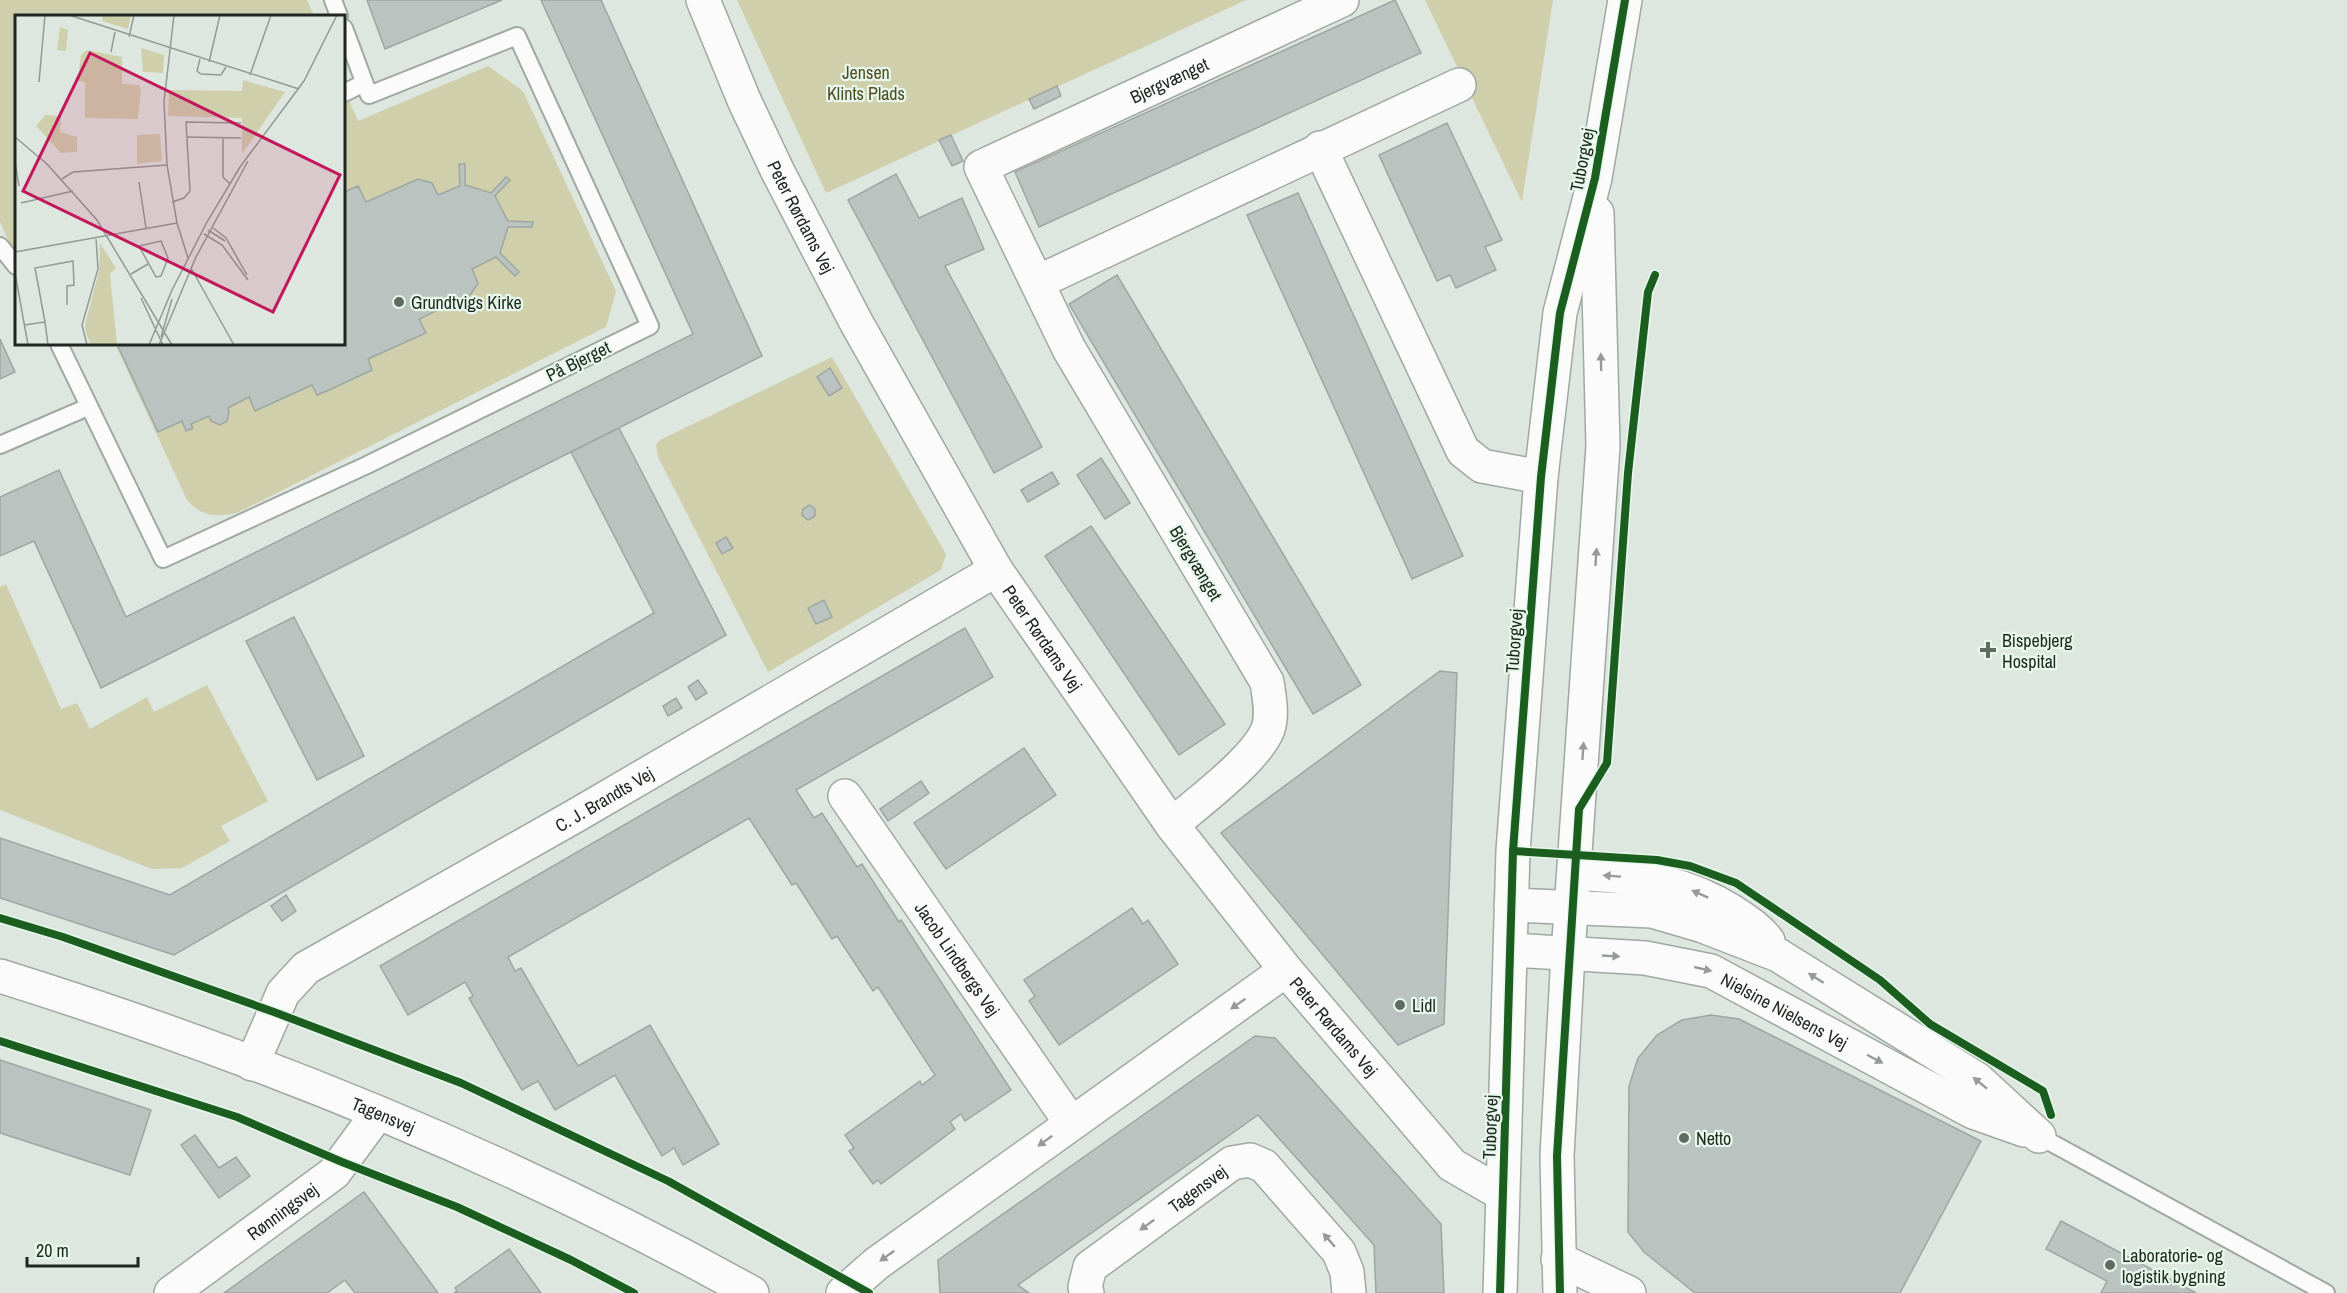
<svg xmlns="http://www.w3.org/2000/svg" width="2347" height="1293" viewBox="0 0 2347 1293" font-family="'Archivo Narrow',sans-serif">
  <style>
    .green { fill: #cfcfac }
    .building { fill: #bac3bf; stroke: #9da6a2; stroke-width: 1.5 }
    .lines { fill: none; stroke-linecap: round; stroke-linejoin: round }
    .lane-casing { stroke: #a0a8a2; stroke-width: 20 }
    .street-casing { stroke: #a0a8a2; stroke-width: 36 }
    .secondary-casing { stroke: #a0a8a2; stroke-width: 36 }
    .primary-casing { stroke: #a0a8a2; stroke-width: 36 }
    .lane { stroke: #fafbfa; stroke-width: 16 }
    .street { stroke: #fafbfa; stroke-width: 33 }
    .secondary { stroke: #fafbfa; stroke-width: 33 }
    .primary { stroke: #fafbfa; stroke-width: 33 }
    .cycleway-casing { stroke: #e7f9ec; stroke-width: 11 }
    .cycleway { stroke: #1b5e20; stroke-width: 8 }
    .oneway { fill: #979b98 }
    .poi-dot { fill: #626a64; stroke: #e7f9ec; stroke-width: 2 }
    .labels { text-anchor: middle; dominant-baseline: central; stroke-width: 4.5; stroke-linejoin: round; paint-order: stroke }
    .park-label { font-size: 18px; fill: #514b20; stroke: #e7f9ec }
    .street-label { font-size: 18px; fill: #1f2621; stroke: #e7f9ec }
    .poi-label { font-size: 18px; fill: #1f2621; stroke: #e7f9ec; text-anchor: start }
    .inset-road { fill: none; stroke: #919a94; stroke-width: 1.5 }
    .view { fill: #c2185b; fill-opacity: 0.15; stroke: #c2185b; stroke-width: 3 }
    .inset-edge { fill: none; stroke: #1f2621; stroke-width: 3 }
  </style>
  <rect width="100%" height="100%" fill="#dde7e0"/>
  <g class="green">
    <polygon points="0,0 307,0 314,16 16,16 16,257 0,222"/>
    <polygon points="737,0 1246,0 826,193"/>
    <polygon points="1425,0 1553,0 1522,202"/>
    <path d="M 488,66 L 523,91 L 616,291 L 606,327 L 239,512 C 219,518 201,517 187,500 L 115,344 L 344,344 L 344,89 L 358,121 Z"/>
    <polygon points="832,357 946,554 941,570 768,672 658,457 656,445 660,440"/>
    <polygon points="6,584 61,709 77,703 90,729 147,697 154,712 207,685 268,801 221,826 230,841 182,868 152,869 0,810 0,587"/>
  </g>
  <g class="building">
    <polygon points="367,0 502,0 385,49"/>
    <polygon points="541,0 601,0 762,356 101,688 34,541 0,556 0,497 59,470 126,617 693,334"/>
    <polygon points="1395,0 1421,53 1039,227 1015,172"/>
    <polygon points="1057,86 1061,96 1034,109 1029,99"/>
    <polygon points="1447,123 1502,240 1485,247 1496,270 1456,288 1450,275 1437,281 1379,155"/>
    <polygon points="951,135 963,161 952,166 939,140"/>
    <polygon points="459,164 465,164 465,185 491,193 506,177 510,180 495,196 508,221 533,222 532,227 508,227 500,253 519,272 515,276 496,257 472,269 478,283 471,294 419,319 426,333 368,359 372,370 329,390 317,395 312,385 255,411 249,397 228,408 229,412 227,421 220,425 211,421 209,416 191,424 193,428 186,431 182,421 158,432 117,344 344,344 344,192 358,186 366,202 418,179 432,183 438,195 460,186"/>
    <polygon points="896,174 919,218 962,198 984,249 945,266 1042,447 994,473 848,200"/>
    <polygon points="1298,193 1463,556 1412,579 1247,215"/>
    <polygon points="1117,275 1361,685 1313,714 1069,304"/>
    <polygon points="0,339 15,372 0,379"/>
    <polygon points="830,368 842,388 829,396 817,377"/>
    <polygon points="619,428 726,635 174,955 0,898 0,838 170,895 654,613 571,452"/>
    <polygon points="1101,458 1130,503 1105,519 1077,475"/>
    <polygon points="1052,472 1059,484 1028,502 1021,490"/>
    <polygon points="810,505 815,509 815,516 808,520 802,515 803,509"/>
    <polygon points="1091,526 1225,724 1179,755 1045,556"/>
    <polygon points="726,537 733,548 722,554 716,543"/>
    <polygon points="824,600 832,617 816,624 808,608"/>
    <polygon points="294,617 364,756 317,780 246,641"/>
    <polygon points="965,628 993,677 796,790 814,818 822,813 857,867 862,864 899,922 901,920 1011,1090 965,1121 961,1114 950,1122 955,1129 881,1184 878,1180 873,1184 849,1151 854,1148 845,1135 920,1081 922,1085 935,1075 878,987 873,991 837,936 832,939 796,883 792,885 749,818 508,957 515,971 521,968 578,1066 650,1025 719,1144 683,1165 674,1148 662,1156 615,1075 555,1110 538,1081 522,1090 469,998 473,996 465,982 408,1015 380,966"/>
    <polygon points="1440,671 1457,673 1444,1024 1398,1045 1221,833"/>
    <polygon points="698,680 707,693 696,700 688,687"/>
    <polygon points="676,698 682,708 668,716 663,706"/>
    <polygon points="1024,748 1056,795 946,869 914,823"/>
    <polygon points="921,781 929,793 888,821 880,809"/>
    <polygon points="286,895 296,911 282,921 271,906"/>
    <polygon points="1132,908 1143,924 1148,920 1178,964 1059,1045 1029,1001 1035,996 1024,980"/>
    <polygon points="1711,1015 1739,1019 1981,1141 1900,1293 1695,1293 1644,1252 1628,1232 1629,1086 1638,1058 1657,1035 1682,1020"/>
    <polygon points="1255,1036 1275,1038 1441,1224 1444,1293 1376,1293 1374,1245 1258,1115 1018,1285 1029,1293 940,1293 938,1260"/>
    <polygon points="0,1060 151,1110 130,1175 0,1133"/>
    <polygon points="195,1135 219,1168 236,1157 250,1176 219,1198 181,1145"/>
    <polygon points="364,1192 438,1293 355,1293 345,1280 327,1293 224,1293"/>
    <polygon points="2061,1221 2196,1293 2101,1293 2107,1281 2046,1249"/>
    <polygon points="509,1249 541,1293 454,1293 457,1291 455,1288"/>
  </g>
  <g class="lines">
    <defs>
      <g id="lane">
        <polyline points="333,0 339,16"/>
        <polyline points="344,93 364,83"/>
        <polyline points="0,246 16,266"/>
        <polyline points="59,344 163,559 367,465 650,326 517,36 369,95 344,28"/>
        <polyline points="0,445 88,407"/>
        <polyline points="2039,1136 2326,1293"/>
      </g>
      <g id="street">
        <path id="s1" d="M 703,0 L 744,100 L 778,172 L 856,322 L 996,570 L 1172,825 L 1286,970 L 1452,1165 L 1502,1194"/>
        <polyline points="1320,148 1463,451 1482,466 1541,477"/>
        <polyline points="1038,282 1459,85"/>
        <path id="s2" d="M 845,796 L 1071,1123"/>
        <path id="s3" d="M 1172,825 C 1198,802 1256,760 1268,729 C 1273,714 1269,697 1267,682 L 1069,349 L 981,167 L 1342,0"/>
        <path d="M 1574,873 C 1637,878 1678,877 1733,912 C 1746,921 1758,928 1768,941"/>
        <polyline points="1511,905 1652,911 1703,926 1778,955 1977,1079 2039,1136"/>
        <path id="s4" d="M 1511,950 L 1645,958 L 1711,971 L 1973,1112 L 2024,1130"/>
        <path id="s5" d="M 252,1064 L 283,993 L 306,968 L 575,816 L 996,570"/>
        <polyline points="1558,1259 1629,1293"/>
        <path id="s6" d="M 171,1293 L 334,1173 L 378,1113"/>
        <polyline points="843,1293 876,1264 1286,970"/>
        <path id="s7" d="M 1087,1293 L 1085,1287 L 1090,1267 L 1232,1163 L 1250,1160 L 1264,1166 L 1339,1252 L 1347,1272 L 1349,1293"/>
      </g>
      <g id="secondary">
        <path id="s8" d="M 0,976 C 259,1057 514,1160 752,1293"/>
      </g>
      <g id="primary">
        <polyline points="1500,1293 1513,851 1541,477 1560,313 1595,178 1625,0"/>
        <polyline points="1560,1293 1557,1156 1568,954 1603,446 1597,213"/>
      </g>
    </defs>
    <use href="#lane" class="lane-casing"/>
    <use href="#street" class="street-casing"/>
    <use href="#secondary" class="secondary-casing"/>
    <use href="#primary" class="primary-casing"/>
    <use href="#lane" class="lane"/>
    <use href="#street" class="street"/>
    <use href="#secondary" class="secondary"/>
    <use href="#primary" class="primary"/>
    <defs>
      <g id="cycleway">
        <polyline points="1513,851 1657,860 1690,866 1736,883 1880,980 1930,1024 2043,1091 2051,1115"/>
        <polyline points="0,918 63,937 274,1012 461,1083 668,1181 869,1293"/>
        <polyline points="0,1041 237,1117 342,1162 457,1207 571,1260 634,1293"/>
        <polyline points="1500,1293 1513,851 1541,477 1560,313 1595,178 1625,0"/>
        <polyline points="1560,1293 1557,1156 1579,809 1607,763 1628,473 1648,292 1655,275"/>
      </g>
    </defs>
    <use href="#cycleway" class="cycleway-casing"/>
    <use href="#cycleway" class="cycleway"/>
  </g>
  <defs><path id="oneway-solid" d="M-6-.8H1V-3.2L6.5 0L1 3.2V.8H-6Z" transform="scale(1.5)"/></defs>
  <g class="oneway">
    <use href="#oneway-solid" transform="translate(1601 362) rotate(-91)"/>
    <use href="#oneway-solid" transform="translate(1596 557) rotate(-86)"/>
    <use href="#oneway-solid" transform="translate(1583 751) rotate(-86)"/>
    <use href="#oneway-solid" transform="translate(1612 876) rotate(-176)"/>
    <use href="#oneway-solid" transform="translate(1700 894) rotate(-156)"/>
    <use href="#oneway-solid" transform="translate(1611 956) rotate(3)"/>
    <use href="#oneway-solid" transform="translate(1703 969) rotate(13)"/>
    <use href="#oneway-solid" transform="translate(1816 978) rotate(-148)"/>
    <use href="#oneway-solid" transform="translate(1238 1004) rotate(145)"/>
    <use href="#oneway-solid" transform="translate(1875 1059) rotate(28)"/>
    <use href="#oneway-solid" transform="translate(1980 1083) rotate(-141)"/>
    <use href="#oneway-solid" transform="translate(1045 1141) rotate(144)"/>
    <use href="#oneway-solid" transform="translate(1147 1225) rotate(144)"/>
    <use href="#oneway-solid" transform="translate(1329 1240) rotate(-131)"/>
    <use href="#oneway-solid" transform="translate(887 1256) rotate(144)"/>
  </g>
  <g class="poi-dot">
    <circle cx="399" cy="302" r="6"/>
    <path d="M1985 641h6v6h6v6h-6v6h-6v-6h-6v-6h6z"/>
    <circle cx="1400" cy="1005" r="6"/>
    <circle cx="1684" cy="1138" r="6"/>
    <circle cx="2110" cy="1265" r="6"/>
  </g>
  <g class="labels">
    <g class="park-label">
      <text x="866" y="72">Jensen<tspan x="866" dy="21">Klints Plads</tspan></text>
    </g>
    <g class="street-label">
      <text stroke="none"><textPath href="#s3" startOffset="981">Bjergvænget</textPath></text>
      <text transform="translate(1582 160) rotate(-79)">Tuborgvej</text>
      <text stroke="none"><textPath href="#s1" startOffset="238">Peter Rørdams Vej</textPath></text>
      <text transform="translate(578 361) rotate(-26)">På Bjerget</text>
      <text transform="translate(1196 563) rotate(59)">Bjergvænget</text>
      <text stroke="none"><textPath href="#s1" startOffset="724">Peter Rørdams Vej</textPath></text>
      <text transform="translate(1514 641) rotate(-86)">Tuborgvej</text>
      <text stroke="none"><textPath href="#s5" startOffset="454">C. J. Brandts Vej</textPath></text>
      <text stroke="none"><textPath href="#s2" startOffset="198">Jacob Lindbergs Vej</textPath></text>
      <text stroke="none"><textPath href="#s4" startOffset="285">Nielsine Nielsens Vej</textPath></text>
      <text stroke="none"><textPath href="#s1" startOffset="1210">Peter Rørdams Vej</textPath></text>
      <text stroke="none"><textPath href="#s8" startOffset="408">Tagensvej</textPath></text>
      <text transform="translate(1490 1127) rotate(-88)">Tuborgvej</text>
      <text stroke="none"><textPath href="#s7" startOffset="160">Tagensvej</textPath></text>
      <text stroke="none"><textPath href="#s6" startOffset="138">Rønningsvej</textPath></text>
    </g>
    <g class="poi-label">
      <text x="411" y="302">Grundtvigs Kirke</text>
      <text x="2002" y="640">Bispebjerg<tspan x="2002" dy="21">Hospital</tspan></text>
      <text x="1412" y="1005">Lidl</text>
      <text x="1696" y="1138">Netto</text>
      <text x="2122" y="1255">Laboratorie- og<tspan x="2122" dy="21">logistik bygning</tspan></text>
    </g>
  </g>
  <g transform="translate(15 15)">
    <rect width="330" height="330" fill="#dde7e0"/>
    <path d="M 88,0 L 116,0 L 113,14 L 87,6 ZM 45,12 L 53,15 L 51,36 L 42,35 ZM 126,33 L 149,40 L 148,58 L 128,57 ZM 72,35 L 107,42 L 107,69 L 124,70 L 126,75 L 123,104 L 70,103 L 70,67 L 64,66 L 64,55 L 66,40 ZM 228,65 L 270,77 L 227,139 L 227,103 L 153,101 L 154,75 L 227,76 ZM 30,100 L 46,101 L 45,117 L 62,122 L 62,137 L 46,138 L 21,111 ZM 145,119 L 147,146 L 122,149 L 122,120 ZM 85,228 L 101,253 L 95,259 L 102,330 L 76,330 L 71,318 L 70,310 L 84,256 Z" fill="#cfcfac"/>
    <path class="inset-road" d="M 54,0 L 284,74M 159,0 L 149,87 L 152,150 L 162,208 L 173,243M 114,22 L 119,0M 96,37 L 100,17M 185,44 L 182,56 L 186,59 L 206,60 L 211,52M 194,47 L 205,0M 235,60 L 256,0M 24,67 L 30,0M 0,122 L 32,149 L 82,205 L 157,330M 171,122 L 226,123M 208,122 L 208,162 L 215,169M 0,147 L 4,171M 47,164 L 58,157 L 152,150M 124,167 L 131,213M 157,187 L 169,183 L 175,176 L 171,107 L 226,108M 6,188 L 58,176M 198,213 L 211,223 L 232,260M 193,215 L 210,226M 189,219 L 207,230 L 233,265M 146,226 L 153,243 L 146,261 L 141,262 L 124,231 ZM 0,237 L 162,208M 176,253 L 219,330M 0,258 L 13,330M 116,259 L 133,249M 126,283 L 148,330M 30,307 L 20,253 L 58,246 L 59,270 L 52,271 L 52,290M 9,310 L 30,307 L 33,330M 146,322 L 157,284M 72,330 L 67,310 L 83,254 L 81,224M 134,330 L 157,275 L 192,207 L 225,152 L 289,66 L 322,0M 144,330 L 181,242 L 233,146"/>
    <path class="view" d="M 75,38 L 325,160 L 258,297 L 8,176 Z"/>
    <rect width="330" height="330" class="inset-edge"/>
  </g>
  <path d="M27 1257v9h111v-9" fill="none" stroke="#1f2621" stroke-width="3"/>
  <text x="36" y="1257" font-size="18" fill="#1f2621" stroke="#e7f9ec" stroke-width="4.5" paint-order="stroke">20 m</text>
</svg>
